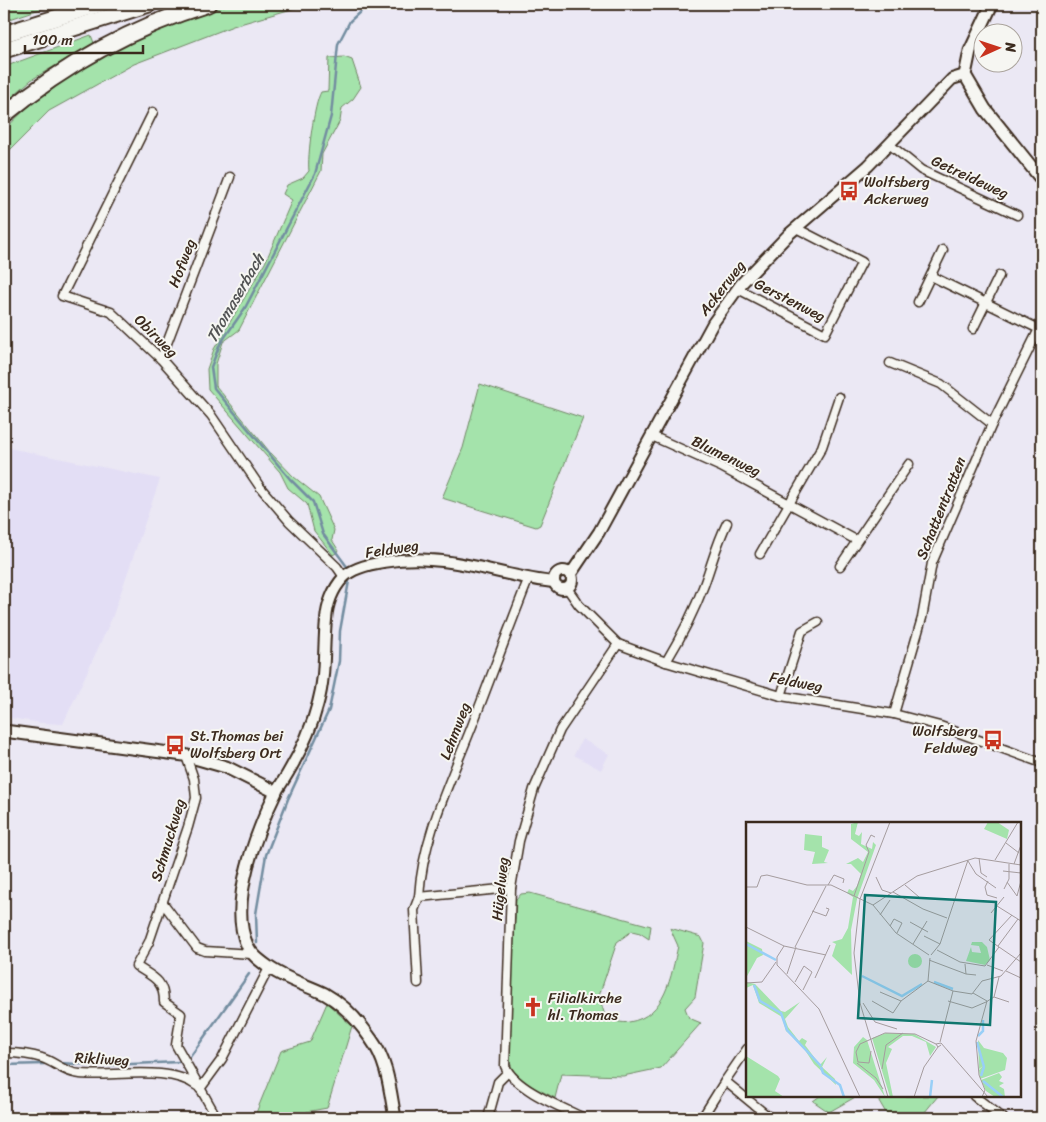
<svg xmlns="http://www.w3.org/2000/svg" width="1046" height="1122" viewBox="0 0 1046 1122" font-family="Sriracha,sans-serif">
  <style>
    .built { fill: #e3def5 }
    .green { fill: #a4e3ab; stroke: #708664 }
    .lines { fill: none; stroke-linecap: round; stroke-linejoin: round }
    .stream { stroke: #738da0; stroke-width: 2.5 }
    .minor-casing { stroke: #3b2a1e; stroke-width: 11 }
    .tertiary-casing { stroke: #3b2a1e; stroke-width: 14 }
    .secondary-casing { stroke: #3b2a1e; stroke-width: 15 }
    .motorway-casing { stroke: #3b2a1e; stroke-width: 19 }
    .minor { stroke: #f6f6f2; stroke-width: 8 }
    .tertiary { stroke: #f6f6f2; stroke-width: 10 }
    .secondary { stroke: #f6f6f2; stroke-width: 11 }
    .motorway { stroke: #f6f6f2; stroke-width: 15 }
    .labels { text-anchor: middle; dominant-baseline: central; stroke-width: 4; stroke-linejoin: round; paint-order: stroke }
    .street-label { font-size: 15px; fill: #3b2a1e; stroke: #f6f6f2 }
    .poi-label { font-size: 15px; fill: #3b2a1e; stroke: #f6f6f2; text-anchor: start }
    .water-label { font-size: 16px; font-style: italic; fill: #525354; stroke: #f6f6f2 }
    .inset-river { fill: none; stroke: #98cff7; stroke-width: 2.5 }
    .inset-road { fill: none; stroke: #a59c9e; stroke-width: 1 }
    .view { fill: #0f766e; fill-opacity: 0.15; stroke: #0f766e; stroke-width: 2.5 }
    .inset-edge { fill: none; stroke: #3b2a1e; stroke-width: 2.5 }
  </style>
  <rect width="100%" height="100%" fill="#ebe8f4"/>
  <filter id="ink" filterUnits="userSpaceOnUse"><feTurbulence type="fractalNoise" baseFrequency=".02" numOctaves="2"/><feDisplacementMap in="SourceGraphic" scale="10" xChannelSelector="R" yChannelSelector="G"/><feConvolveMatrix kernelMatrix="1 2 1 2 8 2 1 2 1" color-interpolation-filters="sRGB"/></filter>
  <g filter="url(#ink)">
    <g class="built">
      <polygon points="4,447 160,479 112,618 63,724 42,723 4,717"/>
      <polygon points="582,739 609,754 601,770 574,755"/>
    </g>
    <g class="green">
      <polygon points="4,4 55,4 4,21"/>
      <path d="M 230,4 L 309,4 L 233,26 L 134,64 L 49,111 L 4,156 L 4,131 C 58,69 153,28 230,4 Z"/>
      <polygon points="91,35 94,43 31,80 4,104 4,67"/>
      <path d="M 344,57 L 352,60 L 361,87 L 353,99 L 342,108 L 340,121 L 322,154 L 321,171 L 239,330 L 223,342 L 216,364 L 216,386 L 269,451 L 294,477 L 319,497 L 334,530 L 332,540 L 339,551 L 333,555 L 314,531 L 307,504 L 288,488 L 280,472 L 208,389 L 207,369 L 214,349 L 265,263 L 292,200 L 283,194 L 287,185 L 303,178 L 309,171 C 307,157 314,104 321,92 L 328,91 L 329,58 Z"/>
      <polygon points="480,384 583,418 540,525 536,527 442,498 463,448"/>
      <path d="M 530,893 L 651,926 L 649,939 L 640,933 L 632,931 L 617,942 L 599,996 L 606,1019 C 613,1020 623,1024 629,1022 C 666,1016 671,976 678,946 L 670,928 L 701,937 L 704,943 L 695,997 L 685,1008 L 689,1018 L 701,1023 L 661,1068 L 623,1076 L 561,1074 L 555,1098 C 533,1086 511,1081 508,1053 L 516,900 L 521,894 Z"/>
      <polygon points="327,1003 352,1026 327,1108 306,1112 304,1118 254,1118 281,1051 310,1042"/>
      <polygon points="820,1096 857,1096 829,1112 813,1101"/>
      <polygon points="876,1096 938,1096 920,1118 889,1118"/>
    </g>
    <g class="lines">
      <g class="stream">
        <polyline points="348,568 323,534 313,502 290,479 214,388 211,367 220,344 245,308 315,174 331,116 338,44 350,21 361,11"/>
        <polyline points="257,943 256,914 266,855 288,799 329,710 339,661 340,631 349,581"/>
        <polyline points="190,1057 249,974"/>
        <polyline points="59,1063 97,1065"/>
        <polyline points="4,1065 44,1064"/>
        <polyline points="108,1065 179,1062"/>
      </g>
      <defs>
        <g id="minor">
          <polyline points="153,112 62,296 111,312 161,359 211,415 260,487 289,521 337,567 344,577"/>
          <polyline points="889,144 921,170 1017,215"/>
          <polyline points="931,276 1039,329"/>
          <polyline points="738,289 825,334 862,262 796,228"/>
          <polyline points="918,302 943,250"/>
          <polyline points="973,329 999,276"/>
          <polyline points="161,359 230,177"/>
          <polyline points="890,363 941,384 992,424"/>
          <polyline points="652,436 721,467 856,540"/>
          <polyline points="760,554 822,447 839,397"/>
          <polyline points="840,566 909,464"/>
          <polyline points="567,588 579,605 618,644 666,662 781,696 894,714 940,726 1042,763"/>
          <path d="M 666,662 C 681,637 694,612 704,585 C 712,563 717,543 727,523"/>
          <polyline points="781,696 802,631 818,622"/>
          <polyline points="894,714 922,618 932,563 992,424 1042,323"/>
          <path d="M 186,756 L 194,779 L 196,798 L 188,827 L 149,942 L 136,966 C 153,977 164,980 164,1002 L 181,1014 L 176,1045 L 217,1118"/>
          <path d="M 419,897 C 422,838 451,780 472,726 C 491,677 509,628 528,580"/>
          <polyline points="163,903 197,948 205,951 252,954"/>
          <polyline points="418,983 414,910 419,897 511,888"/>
          <path d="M 4,1053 C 16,1053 30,1054 42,1058 C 55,1062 65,1073 80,1074 C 113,1077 170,1065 197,1086"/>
          <polyline points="725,1081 747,1049"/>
          <polyline points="200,1089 222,1059 269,968"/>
          <polyline points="974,1096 1003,1118"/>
          <polyline points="488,1118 498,1082 508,1072"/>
          <path d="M 584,1118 C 561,1107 515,1089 505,1066 L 511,888 L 519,841 L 534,789 L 560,730 L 618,644"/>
          <polyline points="702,1118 725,1081 770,1118"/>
        </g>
        <g id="tertiary">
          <circle cx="563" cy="580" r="9"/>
          <polyline points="570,575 599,532 713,323 741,284 789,234 868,166 952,79 965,75"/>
          <path d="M 276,792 C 294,765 310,735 318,703 C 326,675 323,648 326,620 C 327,605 333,589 343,578 C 358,561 409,558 430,560 C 472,562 512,578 554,582"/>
        </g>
        <g id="secondary">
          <polyline points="992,4 970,51 965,75 985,109 1042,180"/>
          <path d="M 4,731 L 184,755 L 226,767 L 276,792 C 257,830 228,903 247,945 C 251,954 259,960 267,966 C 284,979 307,985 325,994 C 343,1004 360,1023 371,1039 C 388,1062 390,1091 395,1118"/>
        </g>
        <g id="motorway">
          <polyline points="4,34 100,4"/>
          <polyline points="4,50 149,4"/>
          <path d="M 4,115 C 64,65 133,27 208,4"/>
        </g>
      </defs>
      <use href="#minor" class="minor-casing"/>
      <use href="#tertiary" class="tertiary-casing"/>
      <use href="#secondary" class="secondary-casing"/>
      <use href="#motorway" class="motorway-casing"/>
      <use href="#minor" class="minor"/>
      <use href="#tertiary" class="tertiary"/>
      <use href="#secondary" class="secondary"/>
      <use href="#motorway" class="motorway"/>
    </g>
  </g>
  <defs>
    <symbol id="bus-bare" viewBox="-9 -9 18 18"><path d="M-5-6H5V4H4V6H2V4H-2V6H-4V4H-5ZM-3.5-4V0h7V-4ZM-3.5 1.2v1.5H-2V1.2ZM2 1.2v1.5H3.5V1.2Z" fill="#c8321e" stroke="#f6f6f2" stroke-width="2.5" paint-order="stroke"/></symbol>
    <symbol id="church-bare" viewBox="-9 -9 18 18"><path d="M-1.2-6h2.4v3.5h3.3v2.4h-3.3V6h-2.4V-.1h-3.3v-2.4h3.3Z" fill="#c8321e" stroke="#f6f6f2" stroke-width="2.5" paint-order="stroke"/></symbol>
  </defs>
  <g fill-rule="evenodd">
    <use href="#bus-bare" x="835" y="177" width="28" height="28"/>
    <use href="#bus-bare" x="979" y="726" width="28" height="28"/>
    <use href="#bus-bare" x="161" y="731" width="28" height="28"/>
    <use href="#church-bare" x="519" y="993" width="28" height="28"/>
  </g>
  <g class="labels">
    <g class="street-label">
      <text transform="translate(970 177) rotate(25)">Getreideweg</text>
      <text transform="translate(182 263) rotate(-69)">Hofweg</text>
      <text transform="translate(722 288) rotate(-52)">Ackerweg</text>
      <text transform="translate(790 300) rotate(27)">Gerstenweg</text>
      <text transform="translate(156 336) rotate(45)">Obirweg</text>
      <text transform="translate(726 456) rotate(26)">Blumenweg</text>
      <text transform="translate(941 508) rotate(-68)">Schattentratten</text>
      <text transform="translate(392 549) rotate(-8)">Feldweg</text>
      <text transform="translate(796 682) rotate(11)">Feldweg</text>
      <text transform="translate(455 731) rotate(-69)">Lehmweg</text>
      <text transform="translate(168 840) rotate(-73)">Schmuckweg</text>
      <text transform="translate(500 889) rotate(-84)">Hügelweg</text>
      <text transform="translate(102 1059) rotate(3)">Rikliweg</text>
    </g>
    <g class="poi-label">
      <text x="864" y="182">Wolfsberg<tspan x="864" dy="17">Ackerweg</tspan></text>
      <text x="978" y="731" text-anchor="end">Wolfsberg<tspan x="978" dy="17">Feldweg</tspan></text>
      <text x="190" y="736">St.Thomas bei<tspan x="190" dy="17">Wolfsberg Ort</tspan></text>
      <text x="548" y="998">Filialkirche<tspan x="548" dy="17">hl. Thomas</tspan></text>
    </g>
    <g class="water-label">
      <text transform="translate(235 298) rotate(-60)">Thomaserbach</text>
    </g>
  </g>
  <g transform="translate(746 822)">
    <rect width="275" height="275" fill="#ebe8f4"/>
    <path d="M 112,0 L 109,12 L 113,14 L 116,10 L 115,22 L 126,27 L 127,20 L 130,23 L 111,77 L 105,108 L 106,153 L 86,134 L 90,122 L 86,120 L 96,117 L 102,106 L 107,75 L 101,71 L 103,67 L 107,69 L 111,64 L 115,52 L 105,42 L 100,42 L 112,36 L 117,40 L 122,30 L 105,17 L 105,2 ZM 242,0 L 251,0 L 263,8 L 261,17 L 238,7 ZM 59,12 L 76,14 L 76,25 L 83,28 L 78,40 L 82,41 L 66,42 L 69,30 L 58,28 ZM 0,119 L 16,127 L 17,133 L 11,136 L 0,156 ZM 226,120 L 236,120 L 241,125 L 244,138 L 239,143 L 220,139 L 225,125 L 226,130 L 235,131 L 233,124 L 225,123 ZM162 139a7 7 0 1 1 14 0a7 7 0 1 1-14 0ZM 0,160 L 9,162 L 35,189 L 39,190 L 54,180 L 39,197 L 42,205 L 53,219 L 56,216 L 61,219 L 59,223 L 74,243 L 81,235 L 76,245 L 89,257 L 90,263 L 68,242 L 55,222 L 40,209 L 36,195 L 13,181 L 7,163 L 0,166 ZM 140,211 L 168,212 L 190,225 L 184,234 L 180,220 L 166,214 L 157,214 L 142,225 L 146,227 L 140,241 L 147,275 L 144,275 L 126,216 ZM 117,215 L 121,218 L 139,275 L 128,258 L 107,241 L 108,225 ZM 232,218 L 238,226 L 257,231 L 261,236 L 259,248 L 234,257 L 233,248 L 237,244 L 233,247 ZM 0,234 L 32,254 L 34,257 L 29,269 L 38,275 L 0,275 ZM 253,251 L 256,255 L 253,259 L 258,261 L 253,264 L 258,267 L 259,275 L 249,275 L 240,269 L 235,258 Z" fill="#a4e3ab"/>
    <path class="inset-river" d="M 0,122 L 30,138M 116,154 L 156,174 L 176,162M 188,160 L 207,167M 8,163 L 14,179 L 35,191 L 41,208 L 75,244M 232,214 L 237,209 L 237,198M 231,220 L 238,245 L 235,254M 75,245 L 77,251 L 94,263 L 98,275M 237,259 L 257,275M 184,275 L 186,258"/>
    <path class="inset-road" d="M 260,21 L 273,31M 233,36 L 235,51 L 241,55M 249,38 L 272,0M 222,39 L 230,52 L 250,66M 268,42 L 275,23M 257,49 L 275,51M 130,55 L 136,68 L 145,71M 242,59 L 239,65 L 241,73 L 251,76M 261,60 L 271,74 L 275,59M 82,63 L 88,53 L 98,57 L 97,61M 159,63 L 173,75M 0,65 L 11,65 L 15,54 L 21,53 L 61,63 L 85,63 L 127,83 L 171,54 L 229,36 L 275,43M 258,67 L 263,57 L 263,42M 147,70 L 177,87 L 201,96M 108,74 L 123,30 L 120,23 L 125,13 L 129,15M 127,83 L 150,111 L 183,133M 251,84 L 275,99M 66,89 L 80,94 L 83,87 L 80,86M 245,91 L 258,75M 134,93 L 144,78M 164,100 L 182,110M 144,104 L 148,97 L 156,101 L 151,111M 0,105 L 38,124 L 80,133M 178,114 L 194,122M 167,122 L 181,99M 38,124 L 31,135 L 31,143 L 73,187 L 114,275M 252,124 L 272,97M 49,125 L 80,64M 253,125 L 243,118 L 266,93M 191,128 L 214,140 L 239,144 L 253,125 L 275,140M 185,133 L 194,122 L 222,38M 183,138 L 220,152M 219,142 L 220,152 L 230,153M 241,143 L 257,149M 260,149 L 275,156M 41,152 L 50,125M 69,156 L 84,123M 182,159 L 207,169M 182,159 L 184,136M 49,160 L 58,144 L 66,150 L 57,168M 0,161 L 16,160 L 30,140M 134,170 L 155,179M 227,171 L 241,179M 248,175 L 263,180M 126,179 L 147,191 L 155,179 L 182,159M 202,179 L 226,186 L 240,180 L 248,175 L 253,155M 117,181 L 129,200 L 151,207M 194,220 L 207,169 L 226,172 L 236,159 L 255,154 L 275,131M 195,223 L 192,225 L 190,222 L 195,221 L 242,275M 125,229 L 123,241 L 112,240 L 110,230 L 114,222 L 139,211 L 169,212 L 190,222M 111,241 L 130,256 L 137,267M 136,247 L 140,223 L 157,211M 142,275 L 114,181 L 108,131 L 114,77 L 144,0M 168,275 L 178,245 L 192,225M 236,275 L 239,268 L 233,253 L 230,219 L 241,179"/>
    <path class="view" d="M 119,73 L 250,80 L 244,203 L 112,196 Z"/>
    <rect width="275" height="275" class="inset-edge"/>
  </g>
  <rect width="1046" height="1122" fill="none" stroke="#f6f6f2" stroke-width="20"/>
  <rect x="10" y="10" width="1026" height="1102" fill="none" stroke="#3b2a1e" stroke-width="2" filter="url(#ink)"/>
  <g transform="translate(998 48) rotate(87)"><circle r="24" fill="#f6f6f2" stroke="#aba49d"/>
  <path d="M0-4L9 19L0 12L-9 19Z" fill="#c8321e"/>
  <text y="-8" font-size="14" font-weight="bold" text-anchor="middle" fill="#3b2a1e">N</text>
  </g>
  <path d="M25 45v8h118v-8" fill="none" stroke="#3b2a1e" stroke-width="2.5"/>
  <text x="32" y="45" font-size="15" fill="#3b2a1e" stroke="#f6f6f2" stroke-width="4" paint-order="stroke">100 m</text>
</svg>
